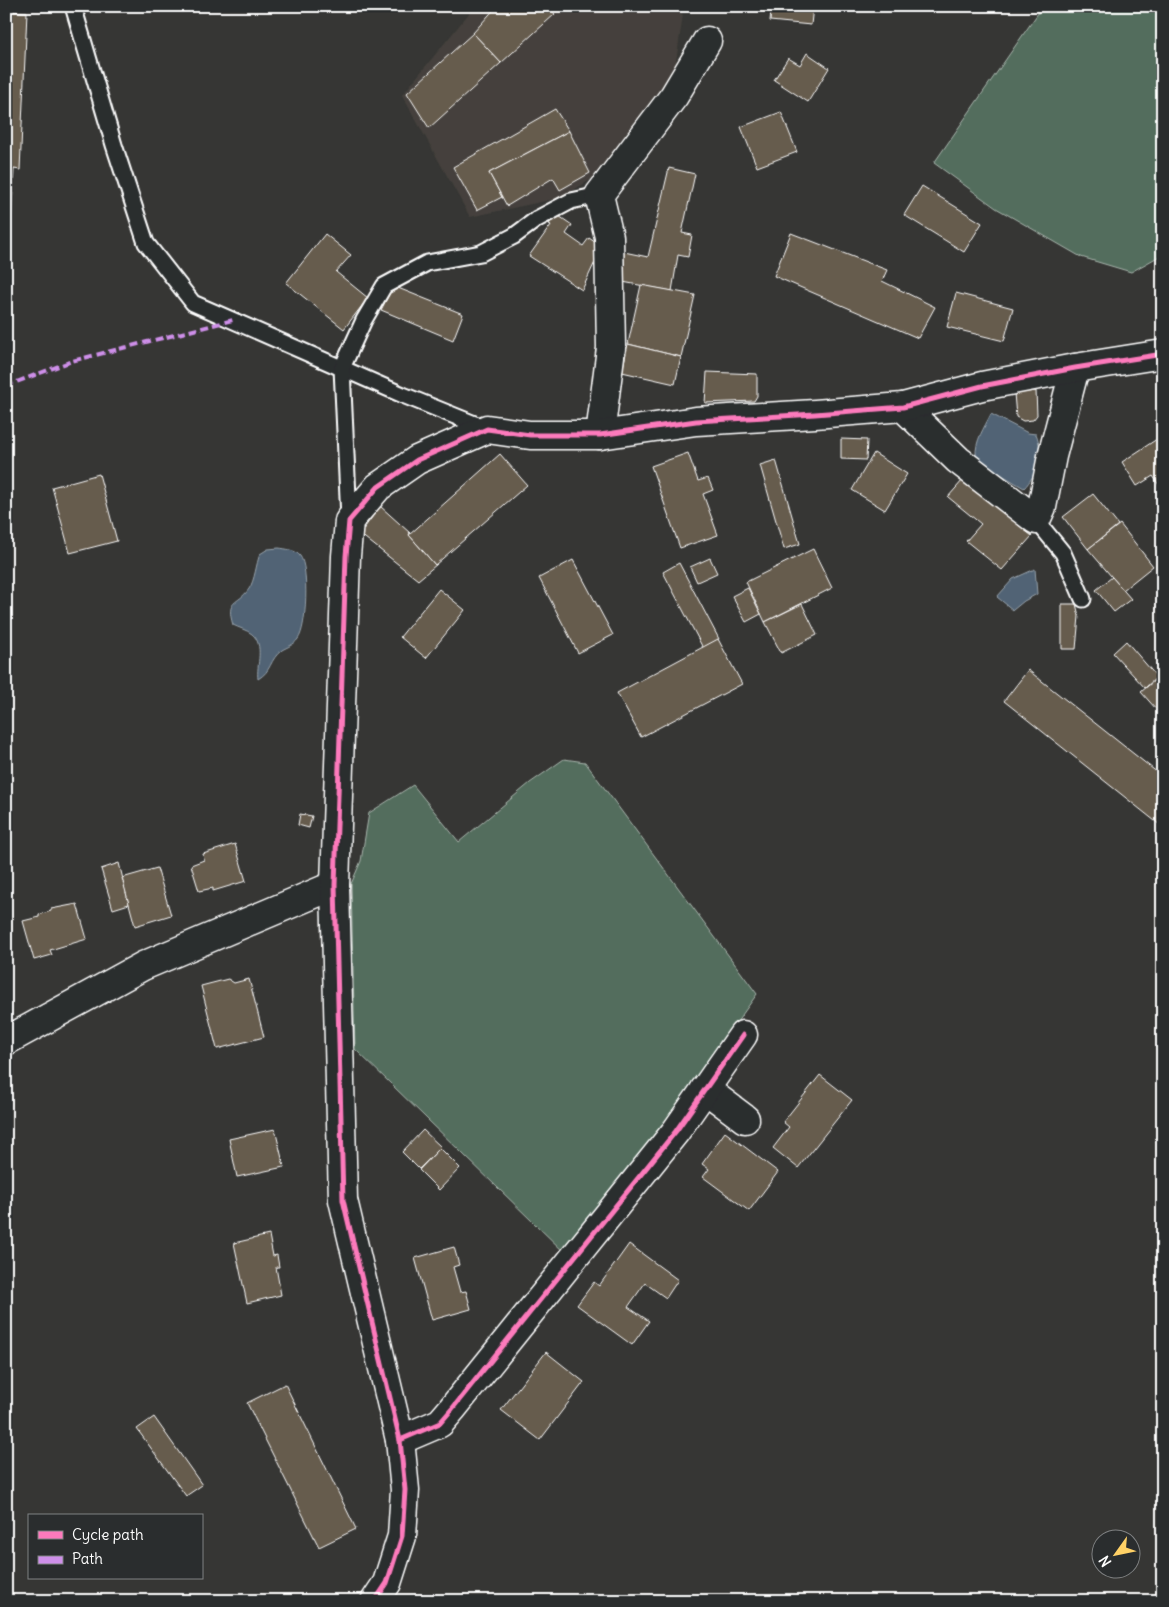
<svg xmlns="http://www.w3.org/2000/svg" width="1169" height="1607" viewBox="0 0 1169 1607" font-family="Delius,sans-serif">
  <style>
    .built { fill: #44413c }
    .green { fill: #536d5d; stroke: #a9b6ae }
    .water { fill: #516474; stroke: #97a2ac }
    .building { fill: #665b4d; stroke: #fff }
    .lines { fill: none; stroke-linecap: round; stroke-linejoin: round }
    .lane-casing { stroke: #fff; stroke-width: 19 }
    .street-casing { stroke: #fff; stroke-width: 31 }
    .lane { stroke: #2a2d2e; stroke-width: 15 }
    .street { stroke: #2a2d2e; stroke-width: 28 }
    .quiet { stroke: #ce8fe9; stroke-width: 4; stroke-dasharray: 8 4; stroke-linecap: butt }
    .cycleway-casing { stroke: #2a2d2e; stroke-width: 8 }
    .cycleway { stroke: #fd7abc; stroke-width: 5 }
  </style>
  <rect width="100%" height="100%" fill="#363634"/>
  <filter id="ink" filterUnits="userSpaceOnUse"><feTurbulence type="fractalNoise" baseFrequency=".02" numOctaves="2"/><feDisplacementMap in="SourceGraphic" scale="10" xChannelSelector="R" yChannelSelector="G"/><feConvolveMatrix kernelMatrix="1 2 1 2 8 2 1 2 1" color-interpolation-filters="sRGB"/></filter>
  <g filter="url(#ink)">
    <polygon class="built" points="475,6 673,6 683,15 674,75 592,179 560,198 470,217 402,95"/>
    <g class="green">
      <polygon points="1043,6 1163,6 1163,254 1131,272 1081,257 996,208 934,163"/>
      <polygon points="564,759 585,762 757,994 569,1257 355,1049 351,884 361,861 369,813 413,785 459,842 530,783"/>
    </g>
    <g class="water">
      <path d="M 991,414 L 1028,433 L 1036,434 C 1044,451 1037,475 1024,488 L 987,466 L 976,456 C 975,441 984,428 991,414 Z"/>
      <path d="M 279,548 C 286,549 296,550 300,556 C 309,567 307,628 298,639 C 294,645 287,647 282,650 C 269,660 272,671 258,679 C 256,665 265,645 252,634 C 247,630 239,628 233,625 C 225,599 238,605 249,589 C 255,580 256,564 260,554 L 268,549 Z"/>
      <polygon points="1035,569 1037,594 1024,601 1013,610 997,597 1013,579"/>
    </g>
    <g class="building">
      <polygon points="497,6 547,6 555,14 501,63 473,33"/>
      <polygon points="760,6 813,6 811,25 770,21 771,11 760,10"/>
      <polygon points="6,11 27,12 20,170 14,169 7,303"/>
      <polygon points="473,33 501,63 429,128 407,93"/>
      <polygon points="807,53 829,68 808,102 774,80 788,58 800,65"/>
      <polygon points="555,109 569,131 489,173 502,197 477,210 453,167"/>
      <polygon points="781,112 797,152 757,167 741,127"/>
      <polygon points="569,131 590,173 560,190 553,178 507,206 489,173"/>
      <polygon points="669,168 695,174 682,233 692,235 688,257 678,255 672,291 617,281 624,252 648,257"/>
      <polygon points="922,186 982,223 964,252 904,215"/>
      <polygon points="556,214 572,225 566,234 583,246 589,238 602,247 582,290 529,256 551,225 549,224"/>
      <polygon points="791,233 887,270 882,281 935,307 918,338 774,276"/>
      <polygon points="325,234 351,255 336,272 368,298 344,329 286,283"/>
      <polygon points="641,285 695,295 681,357 628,344"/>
      <polygon points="393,286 463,314 453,340 381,310"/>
      <polygon points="956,293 1013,308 1004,341 947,327"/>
      <polygon points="628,344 681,357 675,384 622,372"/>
      <polygon points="707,372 757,374 757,396 754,401 705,403"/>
      <polygon points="1036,391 1037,415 1033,420 1023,421 1016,417 1014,393"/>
      <polygon points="1163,435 1163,491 1153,476 1137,486 1122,462"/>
      <polygon points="841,439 867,440 866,460 841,459"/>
      <polygon points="688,453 698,481 708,478 713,490 703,494 718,535 680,548 651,466"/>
      <polygon points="874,453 907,474 885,510 852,490"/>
      <polygon points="500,454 527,485 435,565 409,535"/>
      <polygon points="776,460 800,544 784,549 760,465"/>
      <polygon points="99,474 117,541 70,553 52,487"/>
      <polygon points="963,480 1032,536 1002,570 966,541 981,524 948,497"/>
      <polygon points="1093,494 1118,525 1088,549 1063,517"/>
      <polygon points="380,506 410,533 409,535 435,565 437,564 418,580 360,534"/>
      <polygon points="1120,524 1153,566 1123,590 1088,549"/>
      <polygon points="813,549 832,588 765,622 746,582"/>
      <polygon points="710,558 717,573 697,582 690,567"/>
      <polygon points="573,560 613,635 578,653 539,578"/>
      <polygon points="679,563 719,639 703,648 663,572"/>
      <polygon points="1112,577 1131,599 1114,612 1096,590"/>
      <polygon points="748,588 761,614 746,622 732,596"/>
      <polygon points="439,589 465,610 426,658 400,637"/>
      <polygon points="802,604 817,635 781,653 765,622"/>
      <polygon points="1062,604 1076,604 1079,616 1076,649 1062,649"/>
      <polygon points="718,639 742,684 641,737 617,693"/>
      <polygon points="1126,641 1157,677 1145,688 1113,653"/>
      <polygon points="1028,670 1163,777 1163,820 1160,825 1004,701"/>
      <polygon points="1163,673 1163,705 1157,710 1141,692"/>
      <polygon points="300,814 312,816 309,828 298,825"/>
      <polygon points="235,844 246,881 213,891 213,888 199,891 191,865 204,860 203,854"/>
      <polygon points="119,863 129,904 113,909 101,869"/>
      <polygon points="157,868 171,915 135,926 122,878"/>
      <polygon points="77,904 87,939 50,950 52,955 34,960 23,921 39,917 39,915 51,911 51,909"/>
      <polygon points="228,979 234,983 249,979 264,1037 217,1049 201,986"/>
      <polygon points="820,1075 852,1100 798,1168 773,1148 789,1127 783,1122"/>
      <polygon points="275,1129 284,1167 237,1177 229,1139"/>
      <polygon points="423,1130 441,1147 419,1169 402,1152"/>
      <polygon points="725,1132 778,1172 749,1211 703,1177 709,1169 702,1164"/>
      <polygon points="440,1148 460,1168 439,1190 419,1170"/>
      <polygon points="269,1235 273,1256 277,1255 279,1267 276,1267 281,1295 247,1303 234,1243"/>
      <polygon points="629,1244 678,1280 666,1298 645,1283 628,1307 649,1321 632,1345 577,1305 594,1282 599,1286"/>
      <polygon points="454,1247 459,1265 453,1267 460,1292 466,1291 471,1309 432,1320 415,1258"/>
      <polygon points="546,1352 584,1382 540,1440 501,1410"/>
      <polygon points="285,1384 356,1529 319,1547 247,1403"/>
      <polygon points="154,1417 202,1485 186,1496 137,1429"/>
    </g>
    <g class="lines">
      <defs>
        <g id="lane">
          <polyline points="73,6 114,145 146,243 193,303 403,395 487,429"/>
          <polyline points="349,519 342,368 364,320 384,286 427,263 481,253 514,236 537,219 571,201 599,195"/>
          <polyline points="1036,520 1063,553 1083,599"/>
        </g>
        <g id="street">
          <polyline points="903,407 958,460 1036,520 1042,507 1052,456 1075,368"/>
          <polyline points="600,435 611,348 609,237 599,195 674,96 707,41"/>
          <polyline points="6,1041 143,966 335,885"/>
          <polyline points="705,1089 745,1119"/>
          <polyline points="400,1440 440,1423 452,1409 676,1131 743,1035"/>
          <polyline points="375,1601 387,1583 402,1536 405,1490 400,1440 343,1200 335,885 346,556 349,521 378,487 417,460 487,429 530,435 600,435 696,421 815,414 903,407 982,386 1075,368 1163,354"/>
        </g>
      </defs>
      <use href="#lane" class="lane-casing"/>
      <use href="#street" class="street-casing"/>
      <use href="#lane" class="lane"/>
      <use href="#street" class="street"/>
      <polyline class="quiet" points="6,386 72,361 233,320"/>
      <defs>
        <g id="cycleway">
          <polyline points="400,1440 440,1423 452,1409 676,1131 743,1035"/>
          <polyline points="375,1601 387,1583 402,1536 405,1490 400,1440 343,1200 335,885 346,556 349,521 378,487 417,460 487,429 530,435 600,435 696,421 815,414 903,407 982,386 1075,368 1163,354"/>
        </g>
      </defs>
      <use href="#cycleway" class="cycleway-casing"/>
      <use href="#cycleway" class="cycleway"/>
    </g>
  </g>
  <rect width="1169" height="1607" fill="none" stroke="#2a2d2e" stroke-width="25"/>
  <rect x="12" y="12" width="1144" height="1582" fill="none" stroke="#fff" stroke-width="2" filter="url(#ink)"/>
  <rect x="28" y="1514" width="175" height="65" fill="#2a2d2e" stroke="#7f8182"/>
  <rect x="38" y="1531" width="25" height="8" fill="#fd7abc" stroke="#7f8182"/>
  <text x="72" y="1540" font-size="15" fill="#ffffff">Cycle path</text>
  <rect x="38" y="1556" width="25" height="8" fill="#ce8fe9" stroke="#7f8182"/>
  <text x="72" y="1564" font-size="15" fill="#ffffff">Path</text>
  <g transform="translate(1116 1554) rotate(237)"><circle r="24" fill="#2a2d2e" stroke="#7f8182"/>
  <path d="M0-4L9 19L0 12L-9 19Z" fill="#ffd166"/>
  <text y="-8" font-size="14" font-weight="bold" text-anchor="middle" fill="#ffffff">N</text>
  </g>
</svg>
